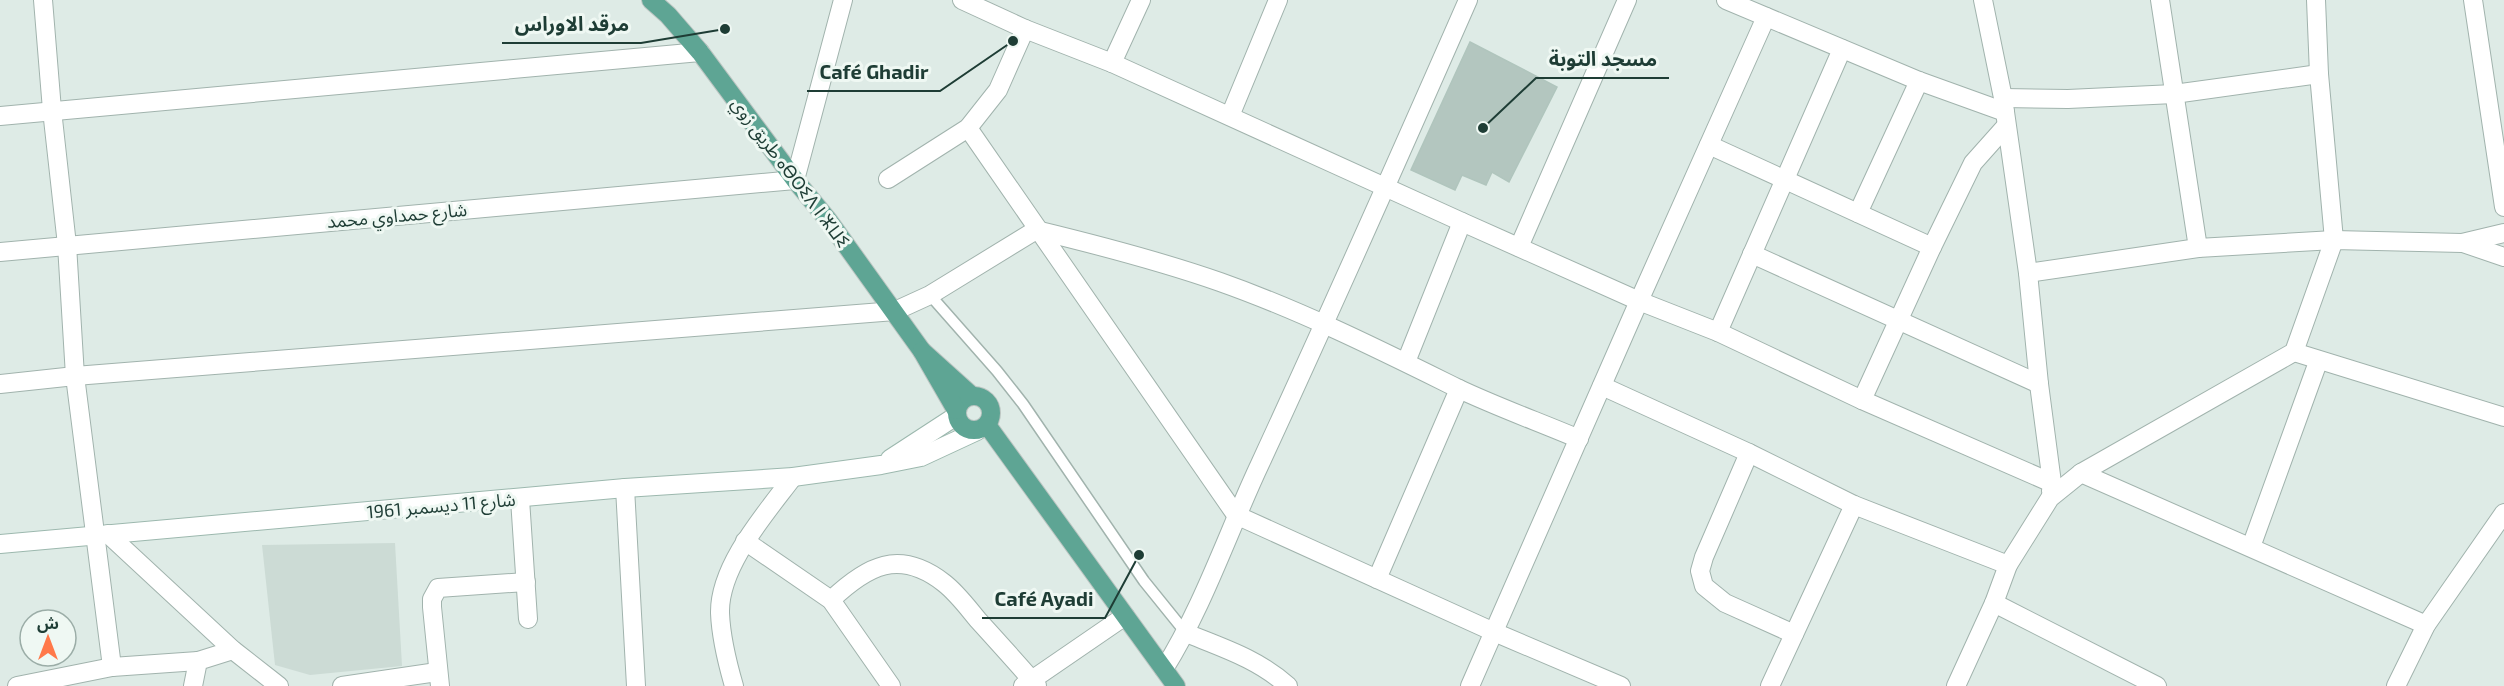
<svg xmlns="http://www.w3.org/2000/svg" width="2504" height="686" viewBox="0 0 2504 686" font-family="'Exo 2','Noto Sans Arabic','Noto Sans Tifinagh',sans-serif">
  <style>
    .built { fill: #ccdbd5 }
    .building { fill: #b3c6bf; stroke: #b0c5bd; stroke-width: 1.5 }
    .lines { fill: none; stroke-linecap: round; stroke-linejoin: round }
    .service-casing { stroke: #a1b3ad; stroke-width: 13 }
    .minor-casing { stroke: #a1b3ad; stroke-width: 20 }
    .secondary-casing { stroke: #9cb8ae; stroke-width: 20 }
    .primary-casing { stroke: #bcc5c2; stroke-width: 20 }
    .service { stroke: #fff; stroke-width: 10 }
    .minor { stroke: #fff; stroke-width: 18 }
    .secondary { stroke: #fff; stroke-width: 18 }
    .primary { stroke: #5ea594; stroke-width: 18 }
    .labels { text-anchor: middle; dominant-baseline: central; stroke-width: 6; stroke-linejoin: round; paint-order: stroke }
    .street-label { font-size: 18px; fill: #1e3d35; stroke: #eff8f3 }
    .leader { fill: none; stroke: #1e3d35; stroke-width: 2 }
    .callout-dot { fill: #1e3d35; stroke: #eff8f3; stroke-width: 2 }
    .callout-label { font-size: 20px; text-anchor: middle; font-weight: bold; fill: #1e3d35; stroke: #eff8f3; stroke-width: 6; stroke-linejoin: round; paint-order: stroke }
  </style>
  <rect width="100%" height="100%" fill="#deebe6"/>
  <polygon class="built" points="395,543 402,666 310,675 275,665 262,545"/>
  <polygon class="building" points="1470,42 1557,87 1509,182 1492,172 1486,185 1462,175 1455,190 1411,170"/>
  <g class="lines">
    <defs>
      <polyline id="service" points="930,295 997,371 1023,404 1144,581 1186,633"/>
      <g id="minor">
        <polyline points="43,0 52,110 67,245 75,376 112,667"/>
        <polyline points="962,0 1025,29 1112,63 1462,222 1639,301 1718,332 1862,400 2052,483"/>
        <polyline points="1726,0 1919,81 2005,112"/>
        <polyline points="1983,0 2003,98 2028,273 2039,384 2052,483 2051,491"/>
        <polyline points="2160,0 2198,248"/>
        <polyline points="2473,0 2504,207"/>
        <polyline points="1112,63 1141,0"/>
        <polyline points="2003,98 2068,99 2174,94 2319,74"/>
        <polyline points="0,116 700,52"/>
        <polyline points="1230,116 1278,0"/>
        <polyline points="968,128 1236,515 1494,632 1621,686"/>
        <polyline points="1709,145 1932,247"/>
        <polyline points="888,179 968,128 998,90 1025,29"/>
        <polyline points="1858,213 1919,81"/>
        <polyline points="2463,243 2504,257"/>
        <polyline points="1519,247 1627,0"/>
        <polyline points="0,252 795,180 843,0"/>
        <polyline points="1752,254 2039,384"/>
        <polyline points="2028,273 2198,248 2334,240 2462,243 2504,233"/>
        <polyline points="1718,332 1842,49"/>
        <polyline points="2294,352 2504,417"/>
        <polyline points="1406,362 1462,222"/>
        <path d="M 0,384 L 75,376 L 895,311 L 930,295 L 1036,230 C 1098,245 1160,261 1220,282 C 1302,311 1380,350 1457,388 C 1497,407 1539,422 1579,439"/>
        <polyline points="1602,386 1749,453 1854,505 2008,565"/>
        <polyline points="1862,400 1932,247 1973,163 2006,126"/>
        <polyline points="1749,453 1704,557 1700,571 1704,586 1725,603 1794,634"/>
        <polyline points="2081,473 2426,625"/>
        <polyline points="625,488 636,686"/>
        <polyline points="520,499 528,619"/>
        <polyline points="108,534 233,650 279,686"/>
        <polyline points="745,541 831,600 891,686"/>
        <polyline points="2251,547 2318,362"/>
        <polyline points="1377,579 1459,389"/>
        <path d="M 831,600 C 867,566 899,548 944,583 C 957,593 968,608 978,620 C 998,642 1018,664 1037,686"/>
        <polyline points="1994,603 2157,686"/>
        <path d="M 1186,633 C 1223,648 1258,659 1288,686"/>
        <path d="M 1164,669 C 1204,605 1228,532 1260,464 C 1331,310 1400,155 1468,0"/>
        <polyline points="17,686 112,667 198,661"/>
        <polyline points="193,686 198,661 233,650"/>
        <polyline points="342,686 437,672"/>
        <polyline points="440,686 432,607 432,599 438,588 526,582"/>
        <path d="M 734,686 C 727,662 721,638 720,613 C 719,566 766,513 793,477"/>
        <polyline points="1023,686 1125,616"/>
        <polyline points="1470,686 1639,301 1766,17"/>
        <polyline points="1770,686 1854,505"/>
        <polyline points="1956,686 1994,603 2008,565 2050,498 2081,473 2294,352 2334,240 2319,74 2316,0"/>
        <polyline points="2396,686 2426,625 2504,513"/>
      </g>
      <g id="secondary">
        <polyline points="890,459 956,416"/>
        <polyline points="0,544 625,488 793,477 881,465 921,457 977,431"/>
      </g>
      <g id="primary">
        <polyline points="651,0 668,15 700,52 795,180 828,220 922,351"/>
        <circle cx="974" cy="413" r="17"/>
        <polyline points="956,410 922,351 972,396"/>
        <polyline points="987,425 1176,686"/>
      </g>
    </defs>
    <use href="#service" class="service-casing"/>
    <use href="#minor" class="minor-casing"/>
    <use href="#secondary" class="secondary-casing"/>
    <use href="#primary" class="primary-casing"/>
    <use href="#service" class="service"/>
    <use href="#minor" class="minor"/>
    <use href="#secondary" class="secondary"/>
    <use href="#primary" class="primary"/>
  </g>
  <g class="labels">
    <g class="street-label">
      <text transform="translate(791 172) rotate(53)">طريق زوي ⴰⴱⵔⵉⴷ ⵏ ⵣⵡⵉ</text>
      <text transform="translate(397 215) rotate(-5)">شارع حمداوي محمد</text>
      <text transform="translate(441 505) rotate(-5)">شارع 11 ديسمبر 1961</text>
    </g>
  </g>
  <path class="leader" d="M725 29L641 43H502M1483 128L1536 78H1669M1013 41L940 91H807M1139 555L1105 618H982"/>
  <g class="callout-dot">
    <circle cx="725" cy="29" r="6"/>
    <circle cx="1483" cy="128" r="6"/>
    <circle cx="1013" cy="41" r="6"/>
    <circle cx="1139" cy="555" r="6"/>
  </g>
  <g class="callout-label">
    <text x="572" y="31">مرقد الاوراس</text>
    <text x="1603" y="66">مسجد التوبة</text>
    <text x="874" y="79">Café Ghadir</text>
    <text x="1044" y="606">Café Ayadi</text>
  </g>
  <g transform="translate(48 638)"><circle r="28" fill="#eff8f3" stroke="#9bada7" stroke-width="1.5"/>
  <path d="M0-4.5L10 22L0 15L-10 22Z" fill="#ff7849"/>
  <text y="-9" font-size="16" font-weight="bold" text-anchor="middle" fill="#1e3d35">ش</text>
  </g>
</svg>
